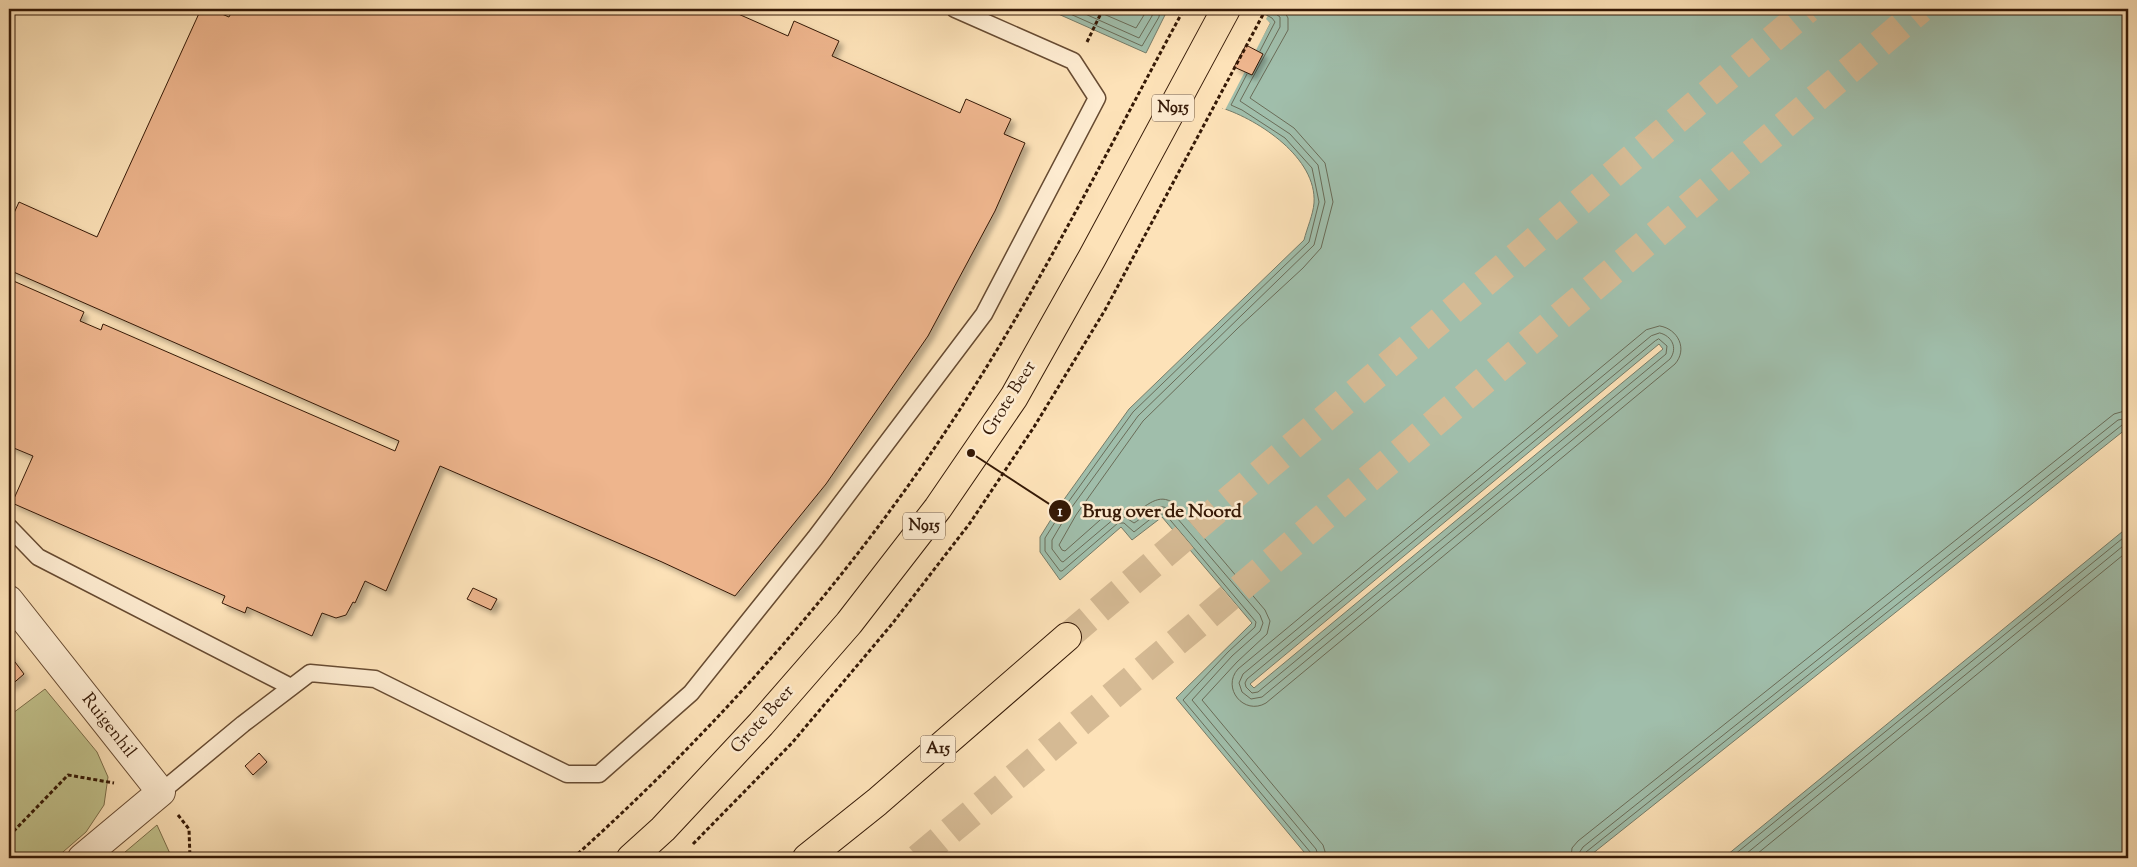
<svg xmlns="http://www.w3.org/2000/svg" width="2137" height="867" viewBox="0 0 2137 867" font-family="'Sorts Mill Goudy',serif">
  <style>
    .green { fill: #c2c38d; stroke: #7c6e4a }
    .water { fill: #a0beab; stroke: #757c69; fill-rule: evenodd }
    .pier { fill: #fde2b8 }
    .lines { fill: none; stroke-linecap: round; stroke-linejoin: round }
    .shore { stroke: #6a6c58; stroke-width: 1 }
    .building { fill: #eeb58d; stroke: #351906; filter: url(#shadow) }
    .highway-tunnel { stroke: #d5ba94; stroke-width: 28; stroke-dasharray: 28 14; stroke-linecap: butt }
    .lane-casing { stroke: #674b32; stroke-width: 19 }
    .street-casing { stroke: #674b32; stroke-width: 30 }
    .primary-casing { stroke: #351906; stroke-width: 30 }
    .highway-casing { stroke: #351906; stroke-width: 30 }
    .path { stroke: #351906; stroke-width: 3; stroke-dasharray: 4 2.5; stroke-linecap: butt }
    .lane { stroke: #feecd1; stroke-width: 16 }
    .street { stroke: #feecd1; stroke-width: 28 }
    .primary { stroke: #fde2b8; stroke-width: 28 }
    .highway { stroke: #fde2b8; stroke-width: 28 }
    .labels { text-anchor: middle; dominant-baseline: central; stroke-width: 5; stroke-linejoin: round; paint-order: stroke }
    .shield { fill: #feecd1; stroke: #715843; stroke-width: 1 }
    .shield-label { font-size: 16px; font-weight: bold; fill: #351906 }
    .street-label { font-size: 18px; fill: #351906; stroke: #feecd1 }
    .leader { fill: none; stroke: #351906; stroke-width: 2 }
    .callout-dot { fill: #351906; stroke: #feecd1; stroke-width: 2 }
    .mark-label { font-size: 15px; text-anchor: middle; font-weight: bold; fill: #fff }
    .callout-label { font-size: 19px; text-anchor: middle; font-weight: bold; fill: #351906; stroke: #feecd1; stroke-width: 5; stroke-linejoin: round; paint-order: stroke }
  </style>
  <defs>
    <filter id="shadow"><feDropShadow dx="4.5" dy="4.5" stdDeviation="2.5" flood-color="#0004"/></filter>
  </defs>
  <rect width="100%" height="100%" fill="#fde2b8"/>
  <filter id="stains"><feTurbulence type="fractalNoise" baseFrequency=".004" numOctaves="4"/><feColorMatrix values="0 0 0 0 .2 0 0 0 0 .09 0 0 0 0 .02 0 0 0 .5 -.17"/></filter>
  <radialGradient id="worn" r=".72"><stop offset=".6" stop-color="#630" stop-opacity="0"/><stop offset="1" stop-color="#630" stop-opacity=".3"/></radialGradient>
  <g class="green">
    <polygon points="45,689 97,752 108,777 104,805 86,832 56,858 9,858 9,716"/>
    <polygon points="157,825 172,858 118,858"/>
  </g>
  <g class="water">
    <polygon points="1047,9 1164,9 1165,15 1146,53"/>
    <path d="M 1245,9 L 2128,9 L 2128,429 L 2126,429 L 1587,858 L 1309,858 L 1176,698 L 1252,623 L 1162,517 L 1132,540 L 1121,527 L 1060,580 L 1040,552 L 1040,537 L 1060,505 L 1129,409 L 1304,240 C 1307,228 1313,215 1314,203 C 1317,158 1259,120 1222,108 L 1270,23 ZM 1659,344 L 1663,349 L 1254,688 L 1250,684 Z"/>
    <polygon points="2128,527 2128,858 1730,858 1727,855"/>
  </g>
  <polygon class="pier" points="1242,9 1271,9 1266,19 1270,23 1225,110 1220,107 1267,23"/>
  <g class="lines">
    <g class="shore">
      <polyline points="1059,9 1142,46 1159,17 1160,9"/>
      <polyline points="1074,9 1139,38 1152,16 1153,9"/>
      <polyline points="1092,9 1136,28 1144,15 1145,9"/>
      <polyline points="1255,9 1272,18 1275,22 1260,51"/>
      <path d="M 1269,9 L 1280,17 L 1280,27 L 1240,101 L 1290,134 L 1318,165 L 1325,202 L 1314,245 L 1138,416 L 1069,511 L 1052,540 L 1052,549 L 1061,561 L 1063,562 L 1115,518 L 1125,517 L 1134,523 C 1146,516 1158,499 1171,511 L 1260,615 L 1263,623 L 1260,631 L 1232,656 L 1192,700 L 1316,849 L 1319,858"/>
      <path d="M 1283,9 L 1288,18 L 1288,30 L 1250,98 L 1294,128 L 1325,163 L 1333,202 L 1321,248 L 1303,268 L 1238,328 L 1143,421 L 1076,515 L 1059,545 L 1062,550 L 1065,551 L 1108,513 C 1118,507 1125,509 1135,513 C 1149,504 1161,491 1177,506 L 1265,610 L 1270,621 L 1267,634 L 1237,662 L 1202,700 L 1323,845 L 1327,858"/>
      <polyline points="1247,74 1231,105 1242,110 1285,138 1312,168 1319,202 1309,242 1133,412 1064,508 1045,538 1045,551 1060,571 1062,571 1118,523 1124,523 1134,532 1158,513 1166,515 1256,622 1255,627 1228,652 1183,700 1311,853 1313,858"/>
      <path d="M 1660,326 C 1678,329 1688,349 1675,364 L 1266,703 C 1244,716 1221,688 1238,669 L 1646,330 Z"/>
      <path d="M 1660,333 C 1672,336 1678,348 1670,359 L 1262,697 L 1251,699 L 1242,692 L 1239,683 L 1243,674 L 1651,336 Z"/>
      <polygon points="1659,339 1667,346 1666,354 1258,692 1252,693 1246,687 1245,683 1247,679 1655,341"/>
      <polyline points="1571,858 1572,848 1578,841 2114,414 2128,410"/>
      <polyline points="1578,858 1579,853 1583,847 2118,420 2128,418"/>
      <polyline points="1584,858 1586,852 2122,425 2128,424"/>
      <polyline points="1733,858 1734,855 2128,534"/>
      <polyline points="1741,858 2128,542"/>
      <polyline points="1752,858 2128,551"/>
    </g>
  </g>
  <g class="building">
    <polygon points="201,9 210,9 229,17 233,9 727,9 788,36 794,21 839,41 832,56 960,113 966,99 1011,119 1004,134 1025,143 995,211 928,336 826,484 735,596 662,562 440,466 386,591 365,581 355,603 353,602 346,615 336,618 322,613 312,636 247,607 245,613 222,603 225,596 12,503 33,456 9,446 9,279 84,312 80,321 101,330 103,324 395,451 399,441 9,270 9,224 19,202 97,237"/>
    <polygon points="1246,45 1263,54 1252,75 1234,67"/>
    <polygon points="473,588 497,599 491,610 467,599"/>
    <polygon points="9,654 24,674 9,687"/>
    <polygon points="259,753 267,762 253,775 245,766"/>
  </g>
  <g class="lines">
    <g class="highway-tunnel">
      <polyline points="1067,637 1808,9"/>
      <polyline points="918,858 1197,625 1921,9"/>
    </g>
    <defs>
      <g id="lane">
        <polyline points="9,527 38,557 291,687"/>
        <polyline points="161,792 243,724 310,673 375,679 567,774 599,774 691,693 815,538 984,314 1097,98 1073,61 955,9"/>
      </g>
      <polyline id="street" points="9,600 161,792 82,858"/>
      <polyline id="primary" points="631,858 663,829 761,724 849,623 938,508 1014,397 1092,258 1226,9"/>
      <polyline id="highway" points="807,858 877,802 1067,637"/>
    </defs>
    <use href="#lane" class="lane-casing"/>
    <use href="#street" class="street-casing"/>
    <use href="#primary" class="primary-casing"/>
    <use href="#highway" class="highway-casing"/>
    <g class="path">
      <polyline points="1087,42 1103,9"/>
      <polyline points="178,815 189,829 190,858"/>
      <polyline points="9,836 68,775 114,783"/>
      <polyline points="693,844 792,743 892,624 970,523 1034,427 1105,310 1266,9"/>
      <path d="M 573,858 C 725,722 868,558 976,384 C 1052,263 1116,134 1184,9"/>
    </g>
    <use href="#lane" class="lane"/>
    <use href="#street" class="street"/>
    <use href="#primary" class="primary"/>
    <use href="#highway" class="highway"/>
  </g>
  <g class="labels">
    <g class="shield">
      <rect x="1152" y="94.5" width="42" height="27" rx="4"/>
      <rect x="903" y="512.5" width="42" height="27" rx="4"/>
      <rect x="920.5" y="735.5" width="35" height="27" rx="4"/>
    </g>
    <g class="shield-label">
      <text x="1173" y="108">N915</text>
      <text x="924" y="526">N915</text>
      <text x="938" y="749">A15</text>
    </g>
    <g class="street-label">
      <text transform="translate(1010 399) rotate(-58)">Grote Beer</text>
      <text transform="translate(763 720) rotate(-48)">Grote Beer</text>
      <text transform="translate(108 726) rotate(52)">Ruigenhil</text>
    </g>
  </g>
  <path class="leader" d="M971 453L1060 511"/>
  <g class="callout-dot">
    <circle cx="971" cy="453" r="5"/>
    <circle cx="1060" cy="511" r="12"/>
  </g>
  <g class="mark-label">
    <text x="1060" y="516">1</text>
  </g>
  <g class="callout-label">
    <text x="1162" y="517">Brug over de Noord</text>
  </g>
  <rect width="2137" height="867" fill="none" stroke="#fde2b8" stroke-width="30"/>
  <rect x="10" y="10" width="2117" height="847" fill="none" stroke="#351906" stroke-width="2.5"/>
  <rect x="15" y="15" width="2107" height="837" fill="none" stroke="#351906"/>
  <rect width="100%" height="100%" filter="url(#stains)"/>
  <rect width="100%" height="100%" fill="url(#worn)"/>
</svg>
